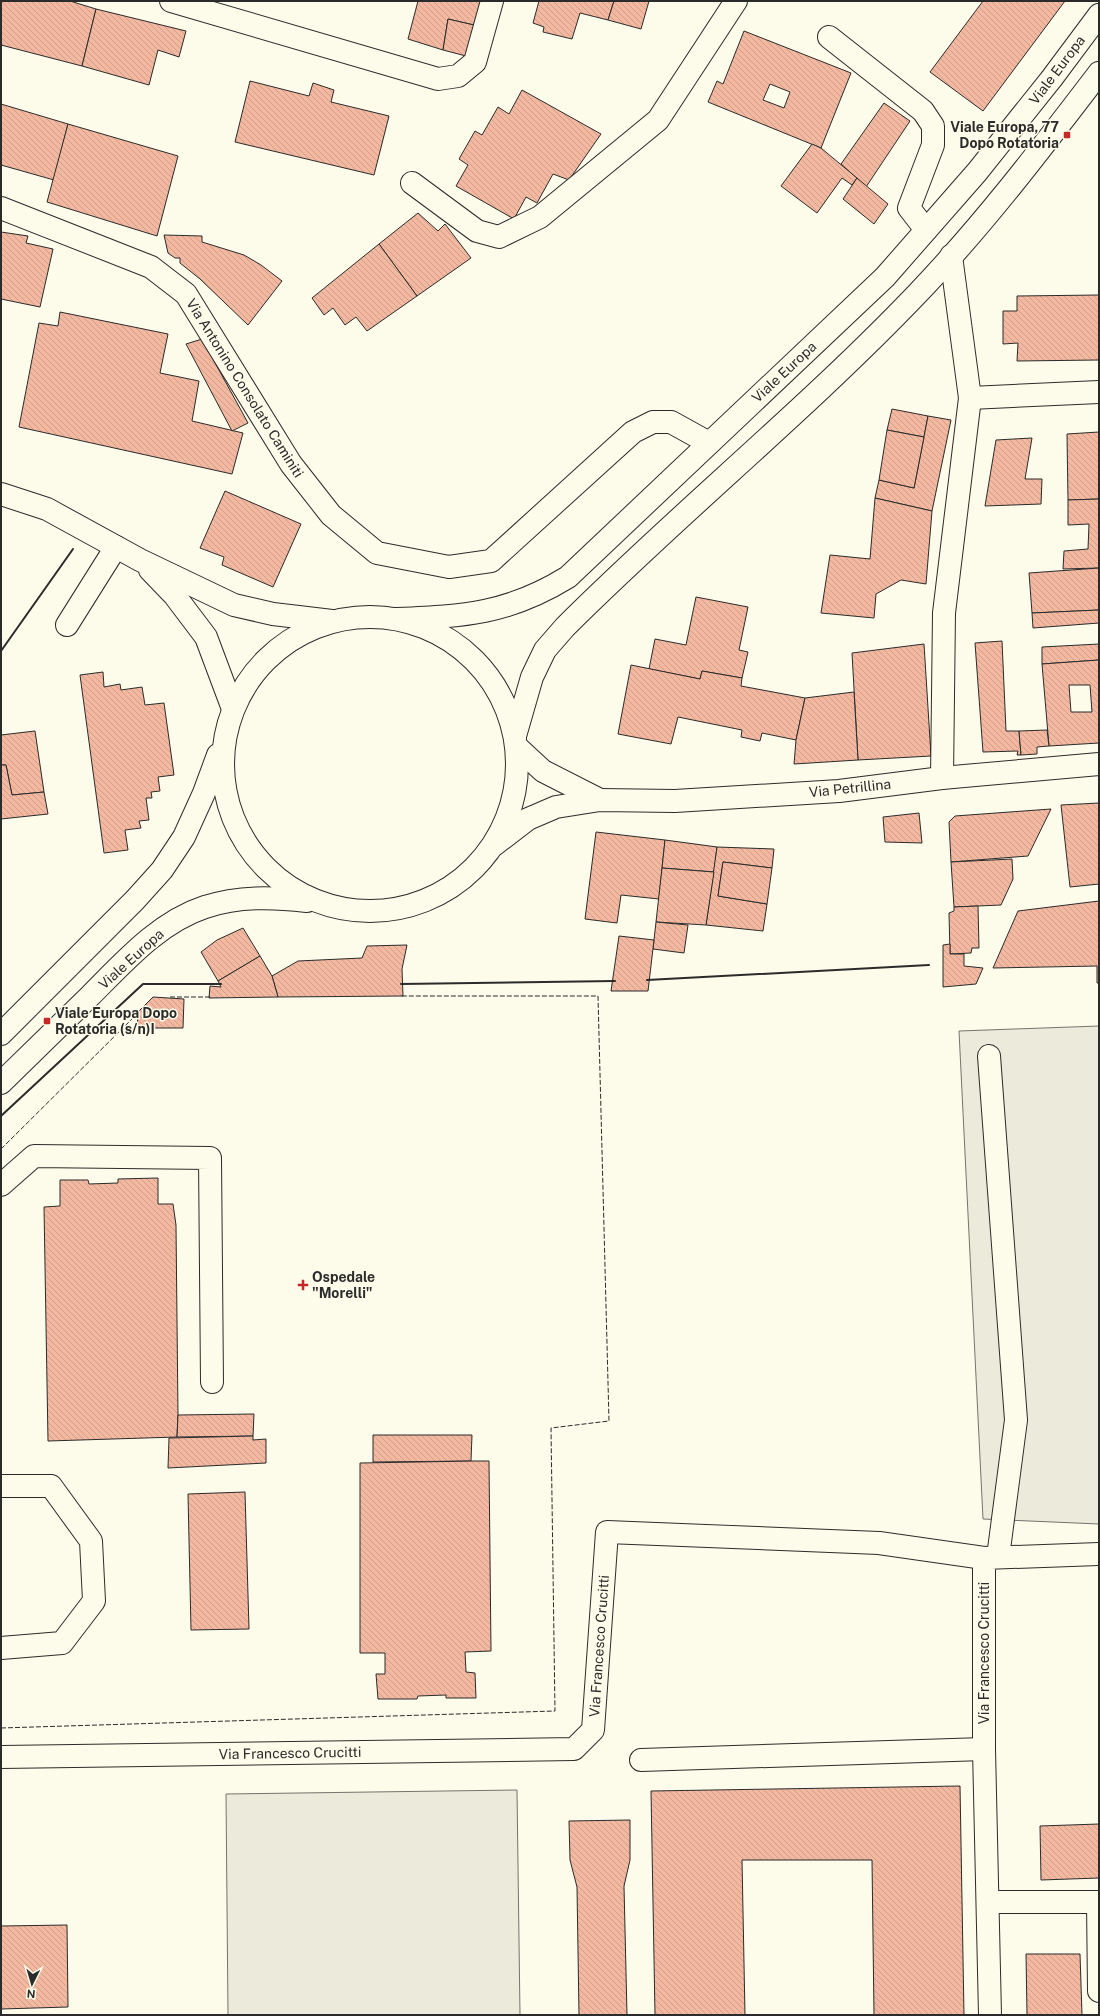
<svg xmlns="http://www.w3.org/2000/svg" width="1100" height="2016" viewBox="0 0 1100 2016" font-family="'Public Sans',sans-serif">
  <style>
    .parking { fill: #eceadb; stroke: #74746e }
    .building { fill: url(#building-back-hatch); stroke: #2b2b2b; fill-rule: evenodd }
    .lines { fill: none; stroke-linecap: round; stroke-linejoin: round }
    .minor-casing { stroke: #2b2b2b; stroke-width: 24 }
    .major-casing { stroke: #2b2b2b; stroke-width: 24 }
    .minor { stroke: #fdfbea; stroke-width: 22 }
    .major { stroke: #fdfbea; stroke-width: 22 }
    .fence { stroke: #2b2b2b; stroke-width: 1; stroke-dasharray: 5 2; stroke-linecap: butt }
    .wall { stroke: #2b2b2b; stroke-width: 2 }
    .poi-dot { fill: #c62828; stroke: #fdfbea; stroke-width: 1.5 }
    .labels { text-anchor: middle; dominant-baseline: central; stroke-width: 3; stroke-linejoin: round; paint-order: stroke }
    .street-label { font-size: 14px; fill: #2b2b2b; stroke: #fdfbea }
    .poi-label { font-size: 14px; font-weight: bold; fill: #2b2b2b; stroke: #fdfbea; text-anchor: start }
  </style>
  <defs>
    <pattern id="building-back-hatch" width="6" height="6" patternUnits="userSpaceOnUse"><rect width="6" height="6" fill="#f2b8a0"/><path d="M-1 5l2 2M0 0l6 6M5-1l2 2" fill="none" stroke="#d09e8a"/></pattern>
  </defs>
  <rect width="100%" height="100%" fill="#fdfbea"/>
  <g class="parking">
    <polygon points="1099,1026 1099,1524 983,1519 959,1031"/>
    <polygon points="517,1790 520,2015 228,2015 226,1794"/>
  </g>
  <g class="building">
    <polygon points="1,1 70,1 96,9 82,66 1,45"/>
    <polygon points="418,1 481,1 474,25 448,19 443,50 408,39"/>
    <polygon points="539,1 614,1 608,20 580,13 572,39 543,32 544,27 533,23"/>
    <polygon points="614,1 649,1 641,29 608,20"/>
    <polygon points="983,1 1065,1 983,111 930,72"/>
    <polygon points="96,9 186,31 179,57 158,50 149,85 82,66"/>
    <polygon points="448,19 474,25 466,56 443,50"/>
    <path d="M 744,31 L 851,73 L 821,148 L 708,102 L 717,81 L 723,84 ZM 770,84 L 790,92 L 784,108 L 763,100 Z"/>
    <polygon points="250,81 309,96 313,83 334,90 331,102 389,116 374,175 235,142"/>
    <polygon points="522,90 601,134 569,180 553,174 537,203 526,197 514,219 456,186 468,165 459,159 475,131 482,135 498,107 509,114"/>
    <polygon points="884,103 910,121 866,187 841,164"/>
    <polygon points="1,104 68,124 54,180 1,165"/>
    <polygon points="68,124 178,156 157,236 47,202"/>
    <polygon points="812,144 821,148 857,178 852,185 842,178 817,213 781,186"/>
    <polygon points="857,178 888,204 874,224 843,199"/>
    <polygon points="418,213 438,231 445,224 471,258 417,296 379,244"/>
    <polygon points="1,232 28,236 26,243 53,249 40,307 1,299"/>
    <polygon points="164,235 202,236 202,242 244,255 261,265 282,281 248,325 200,279 180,263 180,258 175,258 168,253"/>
    <polygon points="379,244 417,296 367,331 356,317 345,325 333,308 324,315 312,298"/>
    <polygon points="1099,295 1099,360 1017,361 1018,343 1003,344 1003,311 1017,311 1017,296"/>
    <polygon points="60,312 168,334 160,373 199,381 192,421 243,433 232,474 19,427 39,323 58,326"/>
    <polygon points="202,339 248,423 232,431 186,344"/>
    <polygon points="892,409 928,416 924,437 887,430"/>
    <polygon points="928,416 951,420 932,511 875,498 879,480 914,488"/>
    <polygon points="887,430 924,437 914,488 879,480"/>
    <polygon points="1099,432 1099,499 1068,500 1067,434"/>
    <polygon points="1032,438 1025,479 1042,479 1041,504 985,506 996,440"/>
    <polygon points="225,491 301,524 273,587 222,565 224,557 200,548"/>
    <polygon points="875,498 932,511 926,584 901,580 876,594 874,618 821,613 830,555 870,559"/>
    <polygon points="1099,499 1099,568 1063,569 1064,551 1088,549 1089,524 1068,525 1068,500"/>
    <polygon points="1099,568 1099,610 1032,613 1029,573"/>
    <polygon points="696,597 748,607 739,650 748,652 742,678 702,671 700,679 649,669 655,639 686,645"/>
    <polygon points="1099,610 1099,623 1033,628 1032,613"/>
    <polygon points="1002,641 1006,731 1019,731 1021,755 1017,755 1018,751 983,752 975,643"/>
    <polygon points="924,644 931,756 858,760 852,653"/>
    <polygon points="1099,644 1099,660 1042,664 1042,647"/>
    <path d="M 1099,660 L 1099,743 L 1049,746 L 1042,664 ZM 1069,685 L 1090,685 L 1092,712 L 1071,712 Z"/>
    <polygon points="631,665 700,679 702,671 742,678 741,686 805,698 796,740 762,733 760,741 741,737 742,730 678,717 671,744 618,734"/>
    <polygon points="103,672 104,687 120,684 121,690 142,687 145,705 164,703 174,775 158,777 160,791 151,792 152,798 146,798 149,820 139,821 141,828 125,830 128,850 104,853 80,675"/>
    <polygon points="854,692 858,760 794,764 796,740 805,698"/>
    <polygon points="1047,730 1049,746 1037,747 1037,754 1021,755 1019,731"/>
    <polygon points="35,731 44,792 12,795 6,765 1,765 1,735"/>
    <polygon points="1,765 6,765 12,795 44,792 48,814 1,819"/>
    <polygon points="1099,803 1099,884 1070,887 1061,805"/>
    <polygon points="1051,809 1028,856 951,862 949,822 955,816"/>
    <polygon points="919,813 922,843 885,842 883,817"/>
    <polygon points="596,832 665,840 659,899 621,895 617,923 585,919"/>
    <polygon points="665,840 717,847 714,872 662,868"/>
    <polygon points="717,847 774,849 772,868 723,862 718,896 767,904 763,931 706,925"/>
    <polygon points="1012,859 1013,879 1001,905 954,907 951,862"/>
    <polygon points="723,862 772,868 767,904 718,896"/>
    <polygon points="662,868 714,872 706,925 656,922"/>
    <polygon points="1099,901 1099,983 1097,983 1097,966 993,968 1018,911"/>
    <polygon points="978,906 979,948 972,948 971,953 950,954 949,913 954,911 954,907"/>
    <polygon points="656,922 688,925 684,953 653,949"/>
    <polygon points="243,928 260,956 218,981 201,952 217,940"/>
    <polygon points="619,936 654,940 648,991 611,991"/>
    <polygon points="950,944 950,954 964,954 964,966 983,968 976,984 943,987 943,945"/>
    <polygon points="407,945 402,969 403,996 278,997 272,976 298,961 362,958 367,946"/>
    <polygon points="260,956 272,976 278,997 209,998 210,986 221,987 218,981"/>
    <polygon points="153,997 184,999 183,1028 138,1028 137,1013"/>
    <polygon points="158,1178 158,1204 173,1204 176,1225 178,1415 177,1437 48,1441 44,1207 60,1206 60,1180 88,1180 89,1184 118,1183 118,1179"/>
    <polygon points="254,1414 253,1436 177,1437 178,1415"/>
    <polygon points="373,1435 472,1435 471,1461 373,1462"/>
    <polygon points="253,1436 253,1440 266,1439 266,1463 168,1468 169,1438"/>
    <polygon points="474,1461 489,1461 491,1651 465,1652 466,1672 475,1673 476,1698 446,1698 446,1695 418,1696 417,1699 378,1699 376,1674 385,1674 385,1653 360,1653 360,1463"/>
    <polygon points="245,1492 249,1629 191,1630 188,1494"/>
    <polygon points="960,1786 964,2015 874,2015 872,1860 742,1860 745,2015 655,2015 651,1791"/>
    <polygon points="630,1820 630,1860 624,1886 627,2015 579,2015 577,1887 570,1860 569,1821"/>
    <polygon points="1099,1824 1099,1878 1041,1880 1040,1826"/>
    <polygon points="67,1925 68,2007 1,2009 1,1926"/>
    <polygon points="1026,1954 1080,1954 1082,2015 1027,2015"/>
  </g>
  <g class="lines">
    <defs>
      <g id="minor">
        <polyline points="171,1 438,79 458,76 475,62 492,1"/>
        <polyline points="829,37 923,111 933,126 933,145 909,208 926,230"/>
        <polyline points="412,183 477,231 499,237 540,217 658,120 736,1"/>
        <polyline points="1,208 151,267 186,294 291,464 331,515 377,553 449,567 491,561 633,432 653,422 671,422 709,443"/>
        <polyline points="970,398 1099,392"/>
        <polyline points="67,625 116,547"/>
        <polyline points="517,747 543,771 600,800"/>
        <polyline points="942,778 944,613 970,398 951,256"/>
        <polyline points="494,845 528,819 556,807 600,800 675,801 839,791 942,778 1099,764"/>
        <polyline points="989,1056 1016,1420 998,1557"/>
        <polyline points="1,1185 34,1156 210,1158 212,1382"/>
        <polyline points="1,1486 51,1486 91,1541 94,1601 62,1643 1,1648"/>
        <polyline points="1,1757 574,1749 593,1730 607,1532 879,1543 984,1558"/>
        <polyline points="641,1760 984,1749"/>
        <polyline points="988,1902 1098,1902 1099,1991"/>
        <polyline points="990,2015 984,1749 984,1558 1099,1554"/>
      </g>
      <g id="major">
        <polyline points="1,494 47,509 140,560 234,605 273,614 332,621"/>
        <polyline points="150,570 175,596 206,637 233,709"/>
        <circle cx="370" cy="764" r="147"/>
        <path d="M 397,619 C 465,616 508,614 568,577 L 885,277 L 977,172 L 1052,78 L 1099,15"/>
        <path d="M 515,736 L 532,677 L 545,650 L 565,627 C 679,513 805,411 917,294 C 983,225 1041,149 1099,73"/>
        <polyline points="1,1034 135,900 162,870 184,837 204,793 218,755"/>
        <path d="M 1,1083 C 31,1054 60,1025 90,996 C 124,962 159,922 205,907 C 239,896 272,897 307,901"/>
      </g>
    </defs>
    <use href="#minor" class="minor-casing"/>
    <use href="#major" class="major-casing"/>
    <use href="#minor" class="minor"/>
    <use href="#major" class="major"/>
    <g class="fence">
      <polyline points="170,997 210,997"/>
      <polyline points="1,1149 139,1012"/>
      <polyline points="1,1728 555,1711 551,1428 609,1421 598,996 400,996"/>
    </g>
    <g class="wall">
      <polyline points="1,651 73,549"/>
      <polyline points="647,980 929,965"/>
      <polyline points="401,984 615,981"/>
      <polyline points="1,1116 143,984 221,984"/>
    </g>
  </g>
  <g class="poi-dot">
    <rect x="1063" y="131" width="8" height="8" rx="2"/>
    <rect x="43" y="1017" width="8" height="8" rx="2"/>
    <path d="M301 1279h4v4h4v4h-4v4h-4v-4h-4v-4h4z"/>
  </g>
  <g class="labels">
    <g class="street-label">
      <text transform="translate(1057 70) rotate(-53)">Viale Europa</text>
      <text transform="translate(784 372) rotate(-43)">Viale Europa</text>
      <text transform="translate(245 388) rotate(58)">Via Antonino Consolato Caminiti</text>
      <text transform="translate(850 788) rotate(-6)">Via Petrillina</text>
      <text transform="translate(131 959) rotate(-42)">Viale Europa</text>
      <text transform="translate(599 1646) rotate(-86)">Via Francesco Crucitti</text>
      <text transform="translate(984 1653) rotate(-90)">Via Francesco Crucitti</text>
      <text transform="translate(290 1753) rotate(-1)">Via Francesco Crucitti</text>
    </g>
    <g class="poi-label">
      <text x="1059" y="127" text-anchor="end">Viale Europa, 77<tspan x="1059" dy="16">Dopo Rotatoria</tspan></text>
      <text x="55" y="1013">Viale Europa Dopo<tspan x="55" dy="16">Rotatoria (s/n)I</tspan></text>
      <text x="312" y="1277">Ospedale<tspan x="312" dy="16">"Morelli"</tspan></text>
    </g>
  </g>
  <rect width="1100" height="2016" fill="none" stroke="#2b2b2b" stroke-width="4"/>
  <g transform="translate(32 1984) rotate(185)" stroke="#fdfbea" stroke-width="3" paint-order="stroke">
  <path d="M0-3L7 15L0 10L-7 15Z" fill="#2b2b2b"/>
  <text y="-6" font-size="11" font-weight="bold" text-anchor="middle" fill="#2b2b2b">N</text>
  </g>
</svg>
